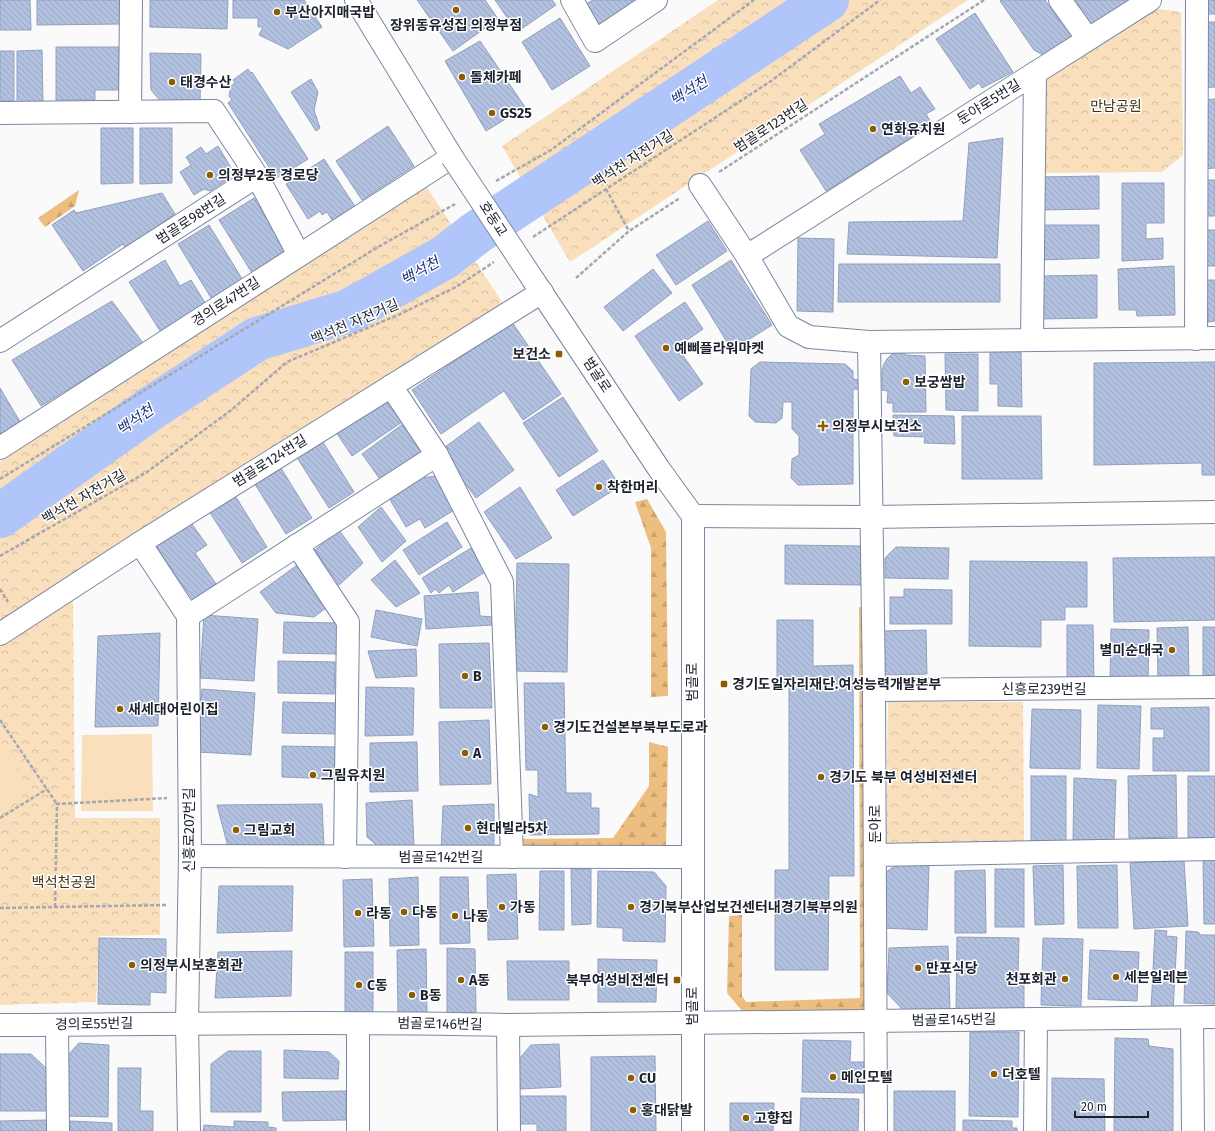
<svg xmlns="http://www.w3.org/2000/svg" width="1215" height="1131" viewBox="0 0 1215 1131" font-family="'Fira Sans','Noto Sans KR',sans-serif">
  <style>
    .forest { fill: url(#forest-firs) }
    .park { fill: url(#park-crowns) }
    .pitch { fill: #f9dfbb }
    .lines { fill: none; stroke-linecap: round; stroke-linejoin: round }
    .river { stroke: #b0c5f9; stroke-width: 44 }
    .building { fill: url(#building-back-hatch); stroke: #929fbd }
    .minor-casing { stroke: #7a87a4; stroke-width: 24 }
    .path { stroke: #a6a8ad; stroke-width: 2.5; stroke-dasharray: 4 2; stroke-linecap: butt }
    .minor { stroke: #fff; stroke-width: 22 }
    .minor-bridge-casing { stroke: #7a87a4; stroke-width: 24; stroke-linecap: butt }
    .minor-bridge { stroke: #fff; stroke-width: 22 }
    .poi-dot { fill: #8c5e04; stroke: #fff; stroke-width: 1.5 }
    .labels { text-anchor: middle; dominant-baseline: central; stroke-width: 3; stroke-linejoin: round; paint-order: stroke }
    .poi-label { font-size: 14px; font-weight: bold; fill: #1c212d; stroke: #fff; text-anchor: start }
    .street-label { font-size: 14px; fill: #1c212d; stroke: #fff }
    .park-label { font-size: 14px; fill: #453216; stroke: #fff }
    .water-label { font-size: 15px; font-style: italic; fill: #1d337b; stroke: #fff }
  </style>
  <defs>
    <pattern id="forest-firs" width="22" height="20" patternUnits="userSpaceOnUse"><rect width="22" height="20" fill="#ecbf80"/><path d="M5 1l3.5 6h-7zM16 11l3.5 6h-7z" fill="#caa46f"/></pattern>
    <pattern id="park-crowns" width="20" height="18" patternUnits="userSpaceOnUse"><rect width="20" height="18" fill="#f9dfbb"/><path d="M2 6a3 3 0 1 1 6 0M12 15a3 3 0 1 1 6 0" fill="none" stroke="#d5bfa1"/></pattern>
    <pattern id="building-back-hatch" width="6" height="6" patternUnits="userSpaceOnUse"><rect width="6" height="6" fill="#b3c1e0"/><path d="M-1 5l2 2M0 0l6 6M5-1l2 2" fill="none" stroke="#99a6c0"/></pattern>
  </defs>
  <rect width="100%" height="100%" fill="#fafafa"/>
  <g class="forest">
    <polygon points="79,190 75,206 45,227 38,218"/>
    <polygon points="647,499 666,532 668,696 651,697 651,548 635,502"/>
    <polygon points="859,607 869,607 870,1014 748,1018 727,993 729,916 742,915 742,996 746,1002 860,998"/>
    <polygon points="649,742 668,747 666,847 519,849 520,839 613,838 649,786"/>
  </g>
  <g class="park">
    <polygon points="718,0 968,0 570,262 502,146"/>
    <polygon points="1145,7 1181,12 1183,155 1162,172 1046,173 1045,75"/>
    <polygon points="426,186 504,305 0,628 0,462"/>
    <polygon points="73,600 75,818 160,818 160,935 99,936 96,1002 0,1005 0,647"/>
    <polygon points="888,701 1023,702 1024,845 886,848"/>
  </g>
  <g class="pitch">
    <polygon points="152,734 153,811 81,811 82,735"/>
    <polygon points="0,741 28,787 0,804"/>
  </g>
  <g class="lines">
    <polyline class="river" points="0,516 150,409 257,339 349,311 445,257 476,233 827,0"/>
  </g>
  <g class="building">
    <polygon points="0,0 30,0 31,30 0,30"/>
    <polygon points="37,0 121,0 122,24 37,25"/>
    <polygon points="150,0 228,0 227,29 150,27"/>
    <polygon points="233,0 304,0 322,27 288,49 259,35 263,27 258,27 258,18 233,18"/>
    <polygon points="417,0 485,0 498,19 453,51"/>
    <polygon points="495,0 552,0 556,5 517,32"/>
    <polygon points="593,0 648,0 603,30 586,4"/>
    <polygon points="1001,0 1045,0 1071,37 1043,55 1034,50 1000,1"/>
    <polygon points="1073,0 1126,0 1127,2 1094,26 1088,22"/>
    <rect x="1200" y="0" width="15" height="14"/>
    <polygon points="975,13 1013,72 982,88 979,83 970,89 936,39"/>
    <polygon points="560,18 590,66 552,90 522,42"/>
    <polygon points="1201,22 1215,22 1215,87 1200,88"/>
    <polygon points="480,41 525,107 486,131 445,61"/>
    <polygon points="56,47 119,47 119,90 95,90 95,100 56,100"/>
    <polygon points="42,50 43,103 17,103 17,51"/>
    <rect x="0" y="51" width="14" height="50"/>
    <polygon points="150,53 201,54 200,104 163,104 151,90"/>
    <polygon points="248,69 251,73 252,72 308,159 281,176 281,175 276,178 228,103 232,100 229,96 231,86 235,83 233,80"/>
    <polygon points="900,76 911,93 920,87 935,109 926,114 932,124 826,191 800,150 825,134 819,124"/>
    <polygon points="311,79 318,92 314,110 320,128 316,131 291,92"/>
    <polygon points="1215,99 1215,168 1202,169 1202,100"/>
    <polygon points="388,126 414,166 362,200 336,161"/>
    <polygon points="101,128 133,128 133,183 101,184"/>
    <polygon points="140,128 172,128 172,183 140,184"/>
    <polygon points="1003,138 997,258 847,254 849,222 963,221 969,143"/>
    <polygon points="218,146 233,171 225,176 227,180 210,191 204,189 194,195 180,172 191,165 186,157 201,147 206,154"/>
    <polygon points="324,159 356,208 334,223 327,212 322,215 320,211 308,219 286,184"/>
    <polygon points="1099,176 1099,209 1040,210 1040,177"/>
    <polygon points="1201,180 1215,180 1215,216 1208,216 1207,206 1201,206"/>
    <polygon points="1122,183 1164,183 1164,223 1146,223 1146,239 1163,238 1163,259 1122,261"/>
    <polygon points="162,193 175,214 126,248 123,244 83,271 52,225 74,210 76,213"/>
    <polygon points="254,198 286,251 252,273 219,220"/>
    <polygon points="708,221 727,251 676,285 656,255"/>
    <polygon points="209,225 244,282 213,301 178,244"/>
    <polygon points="1040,225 1099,225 1099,258 1040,260"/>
    <polygon points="1201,230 1215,230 1215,266 1207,266"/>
    <polygon points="798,238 834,239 833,312 797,311"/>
    <polygon points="165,260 180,286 191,280 207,306 162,334 129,282"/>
    <polygon points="731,260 772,325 732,350 692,285"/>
    <polygon points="839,264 1000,264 1000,302 838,302"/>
    <polygon points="1174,266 1175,315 1137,316 1136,310 1119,310 1118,269"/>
    <polygon points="653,269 672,293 623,331 604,307"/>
    <polygon points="1097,275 1097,318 1040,319 1040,276"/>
    <polygon points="1201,280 1215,280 1215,321 1208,322 1208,308 1200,308"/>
    <polygon points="112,301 143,343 41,406 12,360"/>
    <polygon points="685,302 703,329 677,347 703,384 679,401 635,336"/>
    <polygon points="512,322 561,394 523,420 504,391 441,434 412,390"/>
    <polygon points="990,350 1021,350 1022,407 998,406 998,384 990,384"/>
    <polygon points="904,351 905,355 925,356 926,412 893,412 893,403 887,403 888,391 882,390 882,371 884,364 887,359 892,354"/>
    <polygon points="945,354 978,354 978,411 946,410"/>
    <polygon points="760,362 845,364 853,371 853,379 858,380 859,389 853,389 853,484 798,485 791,478 792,459 799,455 799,436 792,429 792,402 783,402 782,418 776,423 755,422 749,416 751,369"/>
    <polygon points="1215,362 1215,475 1202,475 1202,463 1094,465 1094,363"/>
    <polygon points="0,388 22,425 0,438"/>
    <polygon points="563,397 598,451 559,477 523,423"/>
    <polygon points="375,401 389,403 402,422 352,456 334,429"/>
    <polygon points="893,415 954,416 955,444 924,443 925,437 894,436"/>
    <polygon points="962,416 1041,416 1042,479 962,479"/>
    <polygon points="407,421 424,456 384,485 362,454"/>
    <polygon points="479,422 514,470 476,498 441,450"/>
    <polygon points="321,439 354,492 329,508 296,456"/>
    <polygon points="603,460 620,486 573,516 556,490"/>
    <polygon points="279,465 312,518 286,534 253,481"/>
    <polygon points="436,476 456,509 425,528 420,519 406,527 389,498 421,478"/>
    <polygon points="520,487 552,538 516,559 484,512"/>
    <polygon points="234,494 267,547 242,563 209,511"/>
    <polygon points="381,507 406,541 382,562 358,527"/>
    <polygon points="447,522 462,547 419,575 403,550"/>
    <polygon points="191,523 207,545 195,553 216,584 193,600 156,547"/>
    <polygon points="339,530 363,563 339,585 315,550"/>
    <polygon points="785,545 863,546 862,585 785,584"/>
    <polygon points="896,547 949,548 948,579 885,578 885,558"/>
    <polygon points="471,548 485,572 453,592 449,585 439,593 435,589 431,593 422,578"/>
    <polygon points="1215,557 1215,620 1114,622 1113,558"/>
    <polygon points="395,560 420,593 396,607 371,580"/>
    <polygon points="970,561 1087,562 1087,607 1065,607 1065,620 1041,620 1041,647 969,646"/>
    <polygon points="300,563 330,605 314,617 276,613 260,592"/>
    <polygon points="517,563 569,564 567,672 515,671"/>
    <polygon points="904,589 952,590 952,624 890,624 890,597 904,597"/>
    <polygon points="478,592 480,616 493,617 492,625 426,629 424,596"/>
    <polygon points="376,610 422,619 417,646 371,637"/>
    <polygon points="204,615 258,619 254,681 200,678"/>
    <polygon points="777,620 813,620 813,666 853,665 854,876 829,876 828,970 775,970 775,870 789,870 789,685 777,685"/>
    <polygon points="284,622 340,623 340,654 283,653"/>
    <polygon points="1067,625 1093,625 1094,682 1067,680"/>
    <polygon points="1188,627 1189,680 1158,680 1157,628"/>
    <rect x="1203" y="627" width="12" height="54"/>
    <polygon points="1111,629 1149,630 1148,684 1110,684"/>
    <polygon points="926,630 927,674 882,675 882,631"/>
    <polygon points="160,633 158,726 95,727 98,636"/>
    <polygon points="489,643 492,708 440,708 439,644"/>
    <polygon points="416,649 417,676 376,678 368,651"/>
    <polygon points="278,661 335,662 334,694 278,693"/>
    <polygon points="524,683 564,683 566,793 591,793 591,808 599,808 599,834 530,835 529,794 538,797 538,770 526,770"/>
    <polygon points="366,687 414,688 413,735 365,736"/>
    <polygon points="202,689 255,693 251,755 197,752"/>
    <polygon points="283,702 339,703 338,734 282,733"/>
    <polygon points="1098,705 1141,706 1139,769 1097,768"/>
    <polygon points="1209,707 1209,771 1153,771 1153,738 1164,738 1164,729 1151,729 1151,708"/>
    <polygon points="1032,709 1081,710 1080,769 1030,768"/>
    <polygon points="489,720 491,784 440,785 439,722"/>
    <polygon points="417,742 418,791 370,792 370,743"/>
    <polygon points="282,746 338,747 338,779 282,777"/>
    <polygon points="1176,775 1177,837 1129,838 1128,776"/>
    <rect x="1031" y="776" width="35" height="67"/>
    <rect x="1188" y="776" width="27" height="62"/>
    <polygon points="1074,778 1116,780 1114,841 1073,840"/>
    <polygon points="412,800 414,846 380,848 367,837 366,803"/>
    <polygon points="322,804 324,847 228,847 217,805"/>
    <polygon points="494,804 494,851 441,852 443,806"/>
    <polygon points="1203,859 1215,859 1215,924 1204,924"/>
    <polygon points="1184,860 1188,926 1134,929 1130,863"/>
    <polygon points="898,864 929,865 927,930 882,928 883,874"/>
    <polygon points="1063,865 1064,924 1035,925 1033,866"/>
    <polygon points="1117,865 1118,928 1078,928 1077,866"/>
    <polygon points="571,869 591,869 591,924 572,925"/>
    <rect x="995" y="869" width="29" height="58"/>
    <polygon points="985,870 986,933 955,933 955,871"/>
    <polygon points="540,871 564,871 564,930 539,930"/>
    <polygon points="598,871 654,872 666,886 665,942 623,941 623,928 597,927"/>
    <polygon points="516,874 518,939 488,940 487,875"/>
    <polygon points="418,877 419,945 390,946 389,879"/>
    <polygon points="440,877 468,877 470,943 440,944"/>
    <polygon points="372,879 374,946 344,947 343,880"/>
    <polygon points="219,886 293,886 292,931 217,933"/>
    <polygon points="1155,930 1167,931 1166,936 1177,937 1173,1011 1151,1010"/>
    <polygon points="1186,931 1198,932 1201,935 1215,935 1215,1004 1184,1003"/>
    <polygon points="957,937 1019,938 1018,975 1024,978 1024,1010 956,1009"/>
    <polygon points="99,938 166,939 166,993 150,992 150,1005 98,1004"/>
    <polygon points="1043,938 1083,939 1081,1006 1041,1005"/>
    <polygon points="948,946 950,1010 903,1010 887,993 889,948"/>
    <polygon points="447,948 475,949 476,1012 447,1014"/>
    <polygon points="426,949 427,1013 398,1015 397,950"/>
    <polygon points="1090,950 1139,952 1137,1001 1088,999"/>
    <polygon points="292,951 291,996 215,998 218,952"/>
    <polygon points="345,952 373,952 373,1017 345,1019"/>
    <polygon points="598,959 657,960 656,1002 598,1002"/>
    <polygon points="507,961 569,961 569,1000 508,1000"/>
    <polygon points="970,1032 1019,1032 1018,1117 969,1116"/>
    <polygon points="1115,1038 1148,1039 1149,1046 1173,1049 1173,1131 1114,1131"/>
    <polygon points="803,1040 851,1041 850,1062 864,1062 864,1093 802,1092"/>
    <polygon points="79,1043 109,1045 108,1117 66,1116 68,1055"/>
    <polygon points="559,1044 561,1087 520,1089 519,1059 531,1045"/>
    <polygon points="284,1050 329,1052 339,1061 338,1079 284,1078"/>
    <polygon points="228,1051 261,1051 261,1112 211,1112 211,1064"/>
    <polygon points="0,1054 31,1054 47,1069 47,1111 0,1111"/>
    <polygon points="655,1056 656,1131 591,1131 591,1057"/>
    <polygon points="118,1068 141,1068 140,1111 153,1111 153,1131 118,1131"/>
    <polygon points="1052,1078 1104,1079 1105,1131 1052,1131"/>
    <polygon points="346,1091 346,1120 283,1121 282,1092"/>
    <rect x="894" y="1091" width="61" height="40"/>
    <polygon points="516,1096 566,1096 566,1131 537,1131 537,1124 515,1124"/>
    <polygon points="801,1098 859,1099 858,1131 800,1131"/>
    <polygon points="730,1103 774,1103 773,1131 730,1131"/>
    <polygon points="47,1120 47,1131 0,1131 0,1121"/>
    <polygon points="963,1120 1012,1121 1012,1128 1017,1128 1017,1131 963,1131"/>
    <polygon points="70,1121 112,1123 112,1131 70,1131"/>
    <polygon points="234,1121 268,1122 268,1127 276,1128 276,1131 203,1131 204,1125 234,1127"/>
  </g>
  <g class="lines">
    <defs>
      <g id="minor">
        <polyline points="572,0 595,41 656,0"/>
        <polyline points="1060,0 1088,39"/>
        <polyline points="130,112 131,0"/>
        <polyline points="0,113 214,111 257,176 0,341"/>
        <polyline points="257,176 299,255"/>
        <polyline points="700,185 747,256 788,326 809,337 869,342 1215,338"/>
        <polyline points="747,256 1150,0"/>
        <polyline points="534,281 659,469 693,516 693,1131"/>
        <polyline points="1196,339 1197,0"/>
        <polyline points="1032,340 1035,73"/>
        <polyline points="869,342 874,690 876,1131"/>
        <polyline points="391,386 437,455 502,582 512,857"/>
        <polyline points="0,448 452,157 356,0"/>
        <polyline points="693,516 871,517 1215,512"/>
        <polyline points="140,543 188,616 190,856 187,1023 189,1131"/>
        <polyline points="297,545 348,622 345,857"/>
        <polyline points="188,616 437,455"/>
        <polyline points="0,634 140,543 542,292"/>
        <polyline points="874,690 1215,687"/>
        <polyline points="875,855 1215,849"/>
        <polyline points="190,856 692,857"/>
        <polyline points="1192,1018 1193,1131"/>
        <path d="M 0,1025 C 169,1024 338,1021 508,1025 L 1215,1017"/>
        <polyline points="57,1025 58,1131"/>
        <polyline points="508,1025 509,1131"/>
        <polyline points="358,1131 358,1024"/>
        <polyline points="1035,1131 1036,1019"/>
      </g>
    </defs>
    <use href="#minor" class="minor-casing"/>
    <g class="path">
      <polyline points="719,172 984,0"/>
      <polyline points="496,181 551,150 754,0"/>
      <polyline points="606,189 629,231"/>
      <polyline points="533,237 771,81 880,0"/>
      <polyline points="576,278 629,231 680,198"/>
      <polyline points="0,479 378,247 455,204"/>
      <polyline points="0,556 147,472 230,411 287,362 398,315 456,287 494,262"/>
      <polyline points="0,589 8,602"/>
      <polyline points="0,720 57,804"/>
      <polyline points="0,818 47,789"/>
      <polyline points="55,907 57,804 167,798"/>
      <polyline points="0,908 166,905"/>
    </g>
    <use href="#minor" class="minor"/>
    <defs>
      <polyline id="minor-bridge" points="452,157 534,281"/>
    </defs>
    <use href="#minor-bridge" class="minor-bridge-casing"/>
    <use href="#minor-bridge" class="minor-bridge"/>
  </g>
  <g class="poi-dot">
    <circle cx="456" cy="10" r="4"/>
    <circle cx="277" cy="12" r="4"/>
    <circle cx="462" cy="77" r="4"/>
    <circle cx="172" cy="82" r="4"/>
    <circle cx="492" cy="113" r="4"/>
    <circle cx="873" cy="129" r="4"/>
    <circle cx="210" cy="175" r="4"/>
    <circle cx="666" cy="348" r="4"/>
    <rect x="555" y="350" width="8" height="8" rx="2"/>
    <circle cx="906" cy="382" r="4"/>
    <path d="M821 420h4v4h4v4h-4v4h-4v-4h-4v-4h4z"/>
    <circle cx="599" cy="487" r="4"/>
    <circle cx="1172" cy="650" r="4"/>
    <circle cx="465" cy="676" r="4"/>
    <rect x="720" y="680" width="8" height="8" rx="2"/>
    <circle cx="120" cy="709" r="4"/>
    <circle cx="545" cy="727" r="4"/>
    <circle cx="465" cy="753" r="4"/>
    <circle cx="313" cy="775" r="4"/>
    <circle cx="821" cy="777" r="4"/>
    <circle cx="468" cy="828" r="4"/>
    <circle cx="236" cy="830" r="4"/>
    <circle cx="502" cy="907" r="4"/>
    <circle cx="631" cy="907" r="4"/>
    <circle cx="404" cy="912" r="4"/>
    <circle cx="358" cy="913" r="4"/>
    <circle cx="455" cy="916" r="4"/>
    <circle cx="132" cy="965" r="4"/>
    <circle cx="918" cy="968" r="4"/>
    <circle cx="1116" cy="977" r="4"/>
    <circle cx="1065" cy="979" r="4"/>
    <circle cx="461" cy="980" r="4"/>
    <rect x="673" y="976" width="8" height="8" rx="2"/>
    <circle cx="359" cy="985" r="4"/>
    <circle cx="412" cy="995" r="4"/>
    <circle cx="994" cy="1074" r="4"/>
    <circle cx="833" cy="1077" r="4"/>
    <circle cx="631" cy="1078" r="4"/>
    <circle cx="633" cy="1110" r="4"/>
    <circle cx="746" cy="1118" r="4"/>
  </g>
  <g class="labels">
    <g class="poi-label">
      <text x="285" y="12">부산아지매국밥</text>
      <text x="456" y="25" text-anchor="middle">장위동유성집 의정부점</text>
      <text x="470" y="77">돌체카페</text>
      <text x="180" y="82">태경수산</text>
      <text x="500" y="113">GS25</text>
      <text x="881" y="129">연화유치원</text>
      <text x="218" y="175">의정부2동 경로당</text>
      <text x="674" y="348">예삐플라워마켓</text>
      <text x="551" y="354" text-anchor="end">보건소</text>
      <text x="914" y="382">보궁쌈밥</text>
      <text x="832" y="426">의정부시보건소</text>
      <text x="607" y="487">착한머리</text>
      <text x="1164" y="650" text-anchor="end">별미순대국</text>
      <text x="473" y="676">B</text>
      <text x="732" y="684">경기도일자리재단.여성능력개발본부</text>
      <text x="128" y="709">새세대어린이집</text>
      <text x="553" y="727">경기도건설본부북부도로과</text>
      <text x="473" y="753">A</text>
      <text x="321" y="775">그림유치원</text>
      <text x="829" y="777">경기도 북부 여성비전센터</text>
      <text x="476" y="828">현대빌라5차</text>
      <text x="244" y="830">그림교회</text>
      <text x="510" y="907">가동</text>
      <text x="639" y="907">경기북부산업보건센터내경기북부의원</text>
      <text x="412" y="912">다동</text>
      <text x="366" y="913">라동</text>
      <text x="463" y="916">나동</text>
      <text x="140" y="965">의정부시보훈회관</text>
      <text x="926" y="968">만포식당</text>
      <text x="1124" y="977">세븐일레븐</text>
      <text x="1057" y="979" text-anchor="end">천포회관</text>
      <text x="469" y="980">A동</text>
      <text x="669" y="980" text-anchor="end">북부여성비전센터</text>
      <text x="367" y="985">C동</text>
      <text x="420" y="995">B동</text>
      <text x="1002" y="1074">더호텔</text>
      <text x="841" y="1077">메인모텔</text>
      <text x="639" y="1078">CU</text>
      <text x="641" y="1110">홍대닭발</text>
      <text x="754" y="1118">고향집</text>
    </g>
    <g class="street-label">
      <text transform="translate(989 102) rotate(-32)">둔야로5번길</text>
      <text transform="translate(771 126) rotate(-33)">범골로123번길</text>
      <text transform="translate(633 159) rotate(-33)">백석천 자전거길</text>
      <text transform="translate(191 219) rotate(-33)">범골로98번길</text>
      <text transform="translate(493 219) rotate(57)">호동교</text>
      <text transform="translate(226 302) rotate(-33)">경의로47번길</text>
      <text transform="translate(355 322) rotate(-23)">백석천 자전거길</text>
      <text transform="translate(597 375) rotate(57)">범골로</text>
      <text transform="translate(270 461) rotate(-32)">범골로124번길</text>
      <text transform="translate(84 497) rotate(-30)">백석천 자전거길</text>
      <text transform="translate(692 682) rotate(-90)">범골로</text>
      <text x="1044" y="689">신흥로239번길</text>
      <text transform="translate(875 824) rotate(-90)">둔야로</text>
      <text transform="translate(189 830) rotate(-90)">신흥로207번길</text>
      <text x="441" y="857">범골로142번길</text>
      <text transform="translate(692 1006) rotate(-90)">범골로</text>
      <text transform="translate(954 1020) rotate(-1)">범골로145번길</text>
      <text transform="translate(94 1024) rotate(-1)">경의로55번길</text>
      <text transform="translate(440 1024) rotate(1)">범골로146번길</text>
    </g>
    <g class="park-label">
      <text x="1116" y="106">만남공원</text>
      <text x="64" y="882">백석천공원</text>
    </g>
    <g class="water-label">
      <text transform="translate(689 91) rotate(-33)">백석천</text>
      <text transform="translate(420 271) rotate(-30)">백석천</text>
      <text transform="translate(135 420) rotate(-35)">백석천</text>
    </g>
  </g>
  <path d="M1075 1111v6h73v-6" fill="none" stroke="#1c212d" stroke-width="2"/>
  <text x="1081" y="1111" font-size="12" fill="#1c212d" stroke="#ffffff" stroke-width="3" paint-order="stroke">20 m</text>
</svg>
